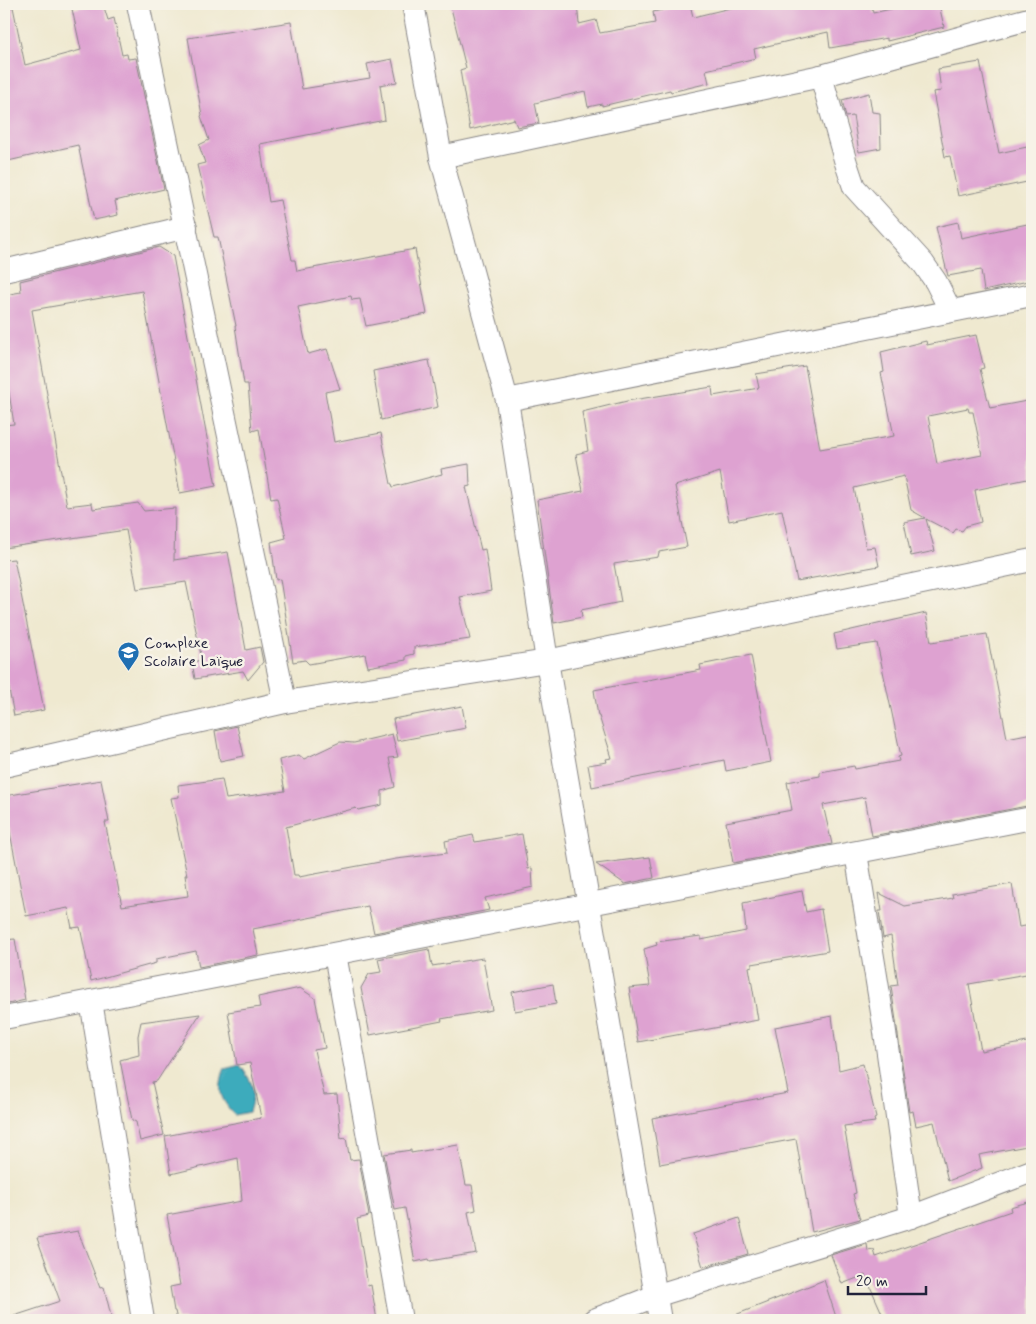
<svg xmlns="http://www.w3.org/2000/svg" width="1036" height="1324" viewBox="0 0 1036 1324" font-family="Mynerve,sans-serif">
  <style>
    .water { fill: #3eabbc; stroke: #30667c }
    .building { fill: #dea2d1; fill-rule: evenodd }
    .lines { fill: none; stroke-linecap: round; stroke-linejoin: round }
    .minor-casing { stroke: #888686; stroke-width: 24 }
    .minor { stroke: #fff; stroke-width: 22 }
    .labels { text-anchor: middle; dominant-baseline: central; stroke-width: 5; stroke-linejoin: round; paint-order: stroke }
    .poi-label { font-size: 16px; fill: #22223b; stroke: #f7f3e8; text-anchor: start }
  </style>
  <rect width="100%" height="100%" fill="#f7f3e8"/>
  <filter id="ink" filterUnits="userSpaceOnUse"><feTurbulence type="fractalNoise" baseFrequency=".02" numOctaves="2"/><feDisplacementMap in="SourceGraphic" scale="10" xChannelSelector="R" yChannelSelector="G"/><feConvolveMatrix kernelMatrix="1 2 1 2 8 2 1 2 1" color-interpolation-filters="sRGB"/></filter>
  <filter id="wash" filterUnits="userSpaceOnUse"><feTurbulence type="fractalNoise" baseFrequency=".0096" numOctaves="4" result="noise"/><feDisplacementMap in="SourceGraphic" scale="20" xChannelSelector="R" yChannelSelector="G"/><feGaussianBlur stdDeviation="1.12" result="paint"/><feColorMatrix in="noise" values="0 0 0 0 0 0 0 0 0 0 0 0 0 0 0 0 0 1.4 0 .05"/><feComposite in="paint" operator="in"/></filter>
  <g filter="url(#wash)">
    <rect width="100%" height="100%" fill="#efe9d0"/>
    <path class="water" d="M 240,1065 C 254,1085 256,1088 249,1112 L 234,1115 C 219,1096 218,1092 224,1069 Z"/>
    <g id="blocks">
      <g class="building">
        <polygon points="99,4 103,4 108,20 114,18 122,55 127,54 128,59 136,58 164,189 115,201 118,215 94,220 78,145 8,161 4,141 4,8 13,7 25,65 81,50 72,9"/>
        <polygon points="450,4 577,4 579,24 596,20 600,33 655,23 653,12 690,4 693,17 747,4 871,4 873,13 913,4 939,4 944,27 887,41 887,38 830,48 828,32 754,49 756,58 706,70 709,83 671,92 670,90 602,106 602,104 588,107 585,91 535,103 539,123 517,127 514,119 470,130 460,70 466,68"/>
        <polygon points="291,22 302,89 370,78 367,64 392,59 397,82 380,85 385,120 260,144 269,202 280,200 292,260 295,260 297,271 415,249 427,314 366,326 360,299 352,300 351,296 298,307 308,354 327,349 340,389 325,392 334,442 381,433 391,484 392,484 393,487 442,474 441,469 469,464 470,486 466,487 481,550 485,549 491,591 460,597 470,639 414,647 414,654 406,656 406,660 368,667 365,654 309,664 305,660 293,662 280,579 276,580 271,542 286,538 277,498 271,499 259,429 252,431 248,384 244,384 235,326 236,326 218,237 214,237 197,165 205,163 199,145 209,140 201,116 202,115 188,38"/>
        <polygon points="980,62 999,153 1027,147 1028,152 1032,151 1032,181 958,196 950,156 945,157 933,92 941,91 938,69"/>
        <polygon points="869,93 872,112 880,113 881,148 859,152 853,116 846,117 842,100"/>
        <polygon points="958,222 961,238 1032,223 1032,280 984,291 981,270 948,276 936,227"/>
        <polygon points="159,247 173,256 216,486 180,493 142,291 32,310 67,506 92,503 93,509 138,503 144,511 175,508 174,560 228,552 246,650 260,647 263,662 248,680 243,671 195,679 192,662 202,660 186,582 137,589 126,530 4,548 4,425 14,424 4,362 4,295 21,292 20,281"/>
        <path d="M 976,335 L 984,368 L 980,369 L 990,408 L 1032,400 L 1032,478 L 975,490 L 981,522 L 966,526 L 962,531 L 956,529 L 953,533 L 926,519 L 935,551 L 911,556 L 904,522 L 925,518 L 911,510 L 904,476 L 854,488 L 866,548 L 875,547 L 879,566 L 797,581 L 782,510 L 729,521 L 720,472 L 675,486 L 687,547 L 659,552 L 658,557 L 614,564 L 621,602 L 581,610 L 582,617 L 554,623 L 537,500 L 583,491 L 576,454 L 588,451 L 582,412 L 627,401 L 712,387 L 713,396 L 759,388 L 756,374 L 805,366 L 820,449 L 894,436 L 881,373 L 884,372 L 881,352 L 926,341 L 927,345 ZM 968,408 L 969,412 L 973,412 L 982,455 L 937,464 L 928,416 Z"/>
        <polygon points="429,360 438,407 381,420 373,371"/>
        <polygon points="14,559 44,710 14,716 4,663 4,560"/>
        <polygon points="926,613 931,642 987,634 1007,738 1032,733 1032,805 872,836 865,797 823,805 832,844 733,863 726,822 792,810 787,782 820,776 820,772 854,766 855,769 899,761 898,757 901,756 877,643 837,649 834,634"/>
        <polygon points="751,655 771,762 726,771 724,760 592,787 588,765 607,762 606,759 612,758 599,716 598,716 594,690 701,670 700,665"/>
        <polygon points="462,706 466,728 397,741 393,719"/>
        <polygon points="237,726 244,756 220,761 215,731"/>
        <polygon points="392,734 398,757 389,758 395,787 382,791 382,805 358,810 356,808 286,827 294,875 298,875 299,877 396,859 447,853 445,841 473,835 475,842 522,834 528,869 532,868 533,887 485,898 489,910 374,933 368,906 253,929 258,955 199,967 196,951 156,959 156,963 91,981 80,927 72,928 68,908 26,916 9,827 4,828 4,796 101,780 109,822 105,822 122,906 188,896 185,875 187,875 171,798 179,797 178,785 222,779 226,799 285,791 279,760 299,755 304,759 340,742 354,743"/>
        <polygon points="650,857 654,878 625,884 596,864"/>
        <polygon points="1012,884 1019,927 1032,925 1032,973 969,984 981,1051 1032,1041 1032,1145 979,1155 982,1168 948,1181 934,1122 916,1126 913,1111 909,1112 891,986 898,985 891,936 883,938 879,911 882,911 879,893 905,906 953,898 952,894"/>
        <polygon points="802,891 806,912 821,909 828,951 752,964 752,966 749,967 758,1020 638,1042 629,988 650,986 644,949 657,945 656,942 701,936 701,940 746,931 743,903"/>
        <polygon points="15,939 25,1000 4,1005 4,940"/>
        <polygon points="429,949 432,966 483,958 492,1010 441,1019 442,1021 370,1035 361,988 369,974 381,972 378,959"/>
        <polygon points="553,984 556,1004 515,1011 512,992"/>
        <polygon points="300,988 315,998 325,1048 314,1050 324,1095 337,1094 341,1139 346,1138 350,1160 359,1159 369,1216 357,1219 368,1286 371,1285 377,1320 177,1320 175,1311 174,1311 170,1287 180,1285 167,1215 242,1201 238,1158 171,1174 165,1136 261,1118 250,1063 237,1065 228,1012 260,1007 258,997"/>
        <polygon points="200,1014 157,1081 152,1082 164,1135 140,1141 136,1122 132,1120 120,1060 139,1055 138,1036 141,1022"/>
        <polygon points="832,1016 839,1070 863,1064 876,1118 874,1119 875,1122 844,1126 856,1193 853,1194 860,1219 812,1232 796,1139 660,1164 652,1118 788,1093 775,1027"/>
        <polygon points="458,1145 466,1185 472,1185 476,1210 468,1212 476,1253 430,1261 429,1259 415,1262 405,1208 395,1210 384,1154 411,1150 411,1153"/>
        <polygon points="1032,1201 1032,1320 885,1320 865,1275 842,1284 831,1255 867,1244 868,1251 874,1250 876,1257 1011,1211 1010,1207"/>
        <polygon points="739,1218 748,1254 703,1267 693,1234"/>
        <polygon points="78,1231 100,1288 104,1287 112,1320 15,1320 14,1316 60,1301 37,1238"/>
        <polygon points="824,1280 837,1320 725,1320 725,1319"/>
      </g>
    </g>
  </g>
  <g filter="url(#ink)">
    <use href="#blocks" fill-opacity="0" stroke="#888686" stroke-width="1"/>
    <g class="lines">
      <defs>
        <g id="minor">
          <polyline points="138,4 285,702"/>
          <polyline points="413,4 441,157 507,400 547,661 660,1320"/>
          <polyline points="821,76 846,163 854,187 923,263 936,282 950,310"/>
          <polyline points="441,157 821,76 1032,18"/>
          <polyline points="4,271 186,227"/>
          <polyline points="507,400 1032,295"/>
          <polyline points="4,766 285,702 547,661 1032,560"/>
          <polyline points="856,853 884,1025 911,1217"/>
          <polyline points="335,954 401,1320"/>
          <polyline points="91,1001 143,1320"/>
          <polyline points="4,1018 1032,818"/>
          <polyline points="594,1320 655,1296 911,1217 1032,1171"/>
        </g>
      </defs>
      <use href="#minor" class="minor-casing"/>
      <use href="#minor" class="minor"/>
    </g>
  </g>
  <defs>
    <symbol id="school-pin" viewBox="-11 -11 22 30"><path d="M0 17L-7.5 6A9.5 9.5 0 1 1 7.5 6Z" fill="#1f6fb2" stroke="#f7f3e8"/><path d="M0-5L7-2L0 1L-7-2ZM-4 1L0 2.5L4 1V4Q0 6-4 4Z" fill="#fff"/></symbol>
  </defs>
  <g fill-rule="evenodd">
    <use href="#school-pin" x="116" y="640" width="25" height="34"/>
  </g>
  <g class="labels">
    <g class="poi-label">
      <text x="144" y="643">Complexe<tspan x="144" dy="18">Scolaire Laïque</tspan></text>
    </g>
  </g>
  <rect width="1036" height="1324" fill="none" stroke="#f7f3e8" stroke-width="20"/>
  <path d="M848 1286v8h78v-8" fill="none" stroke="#22223b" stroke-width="2.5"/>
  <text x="856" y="1286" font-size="15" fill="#22223b" stroke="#f7f3e8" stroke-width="4" paint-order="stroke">20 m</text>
</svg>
